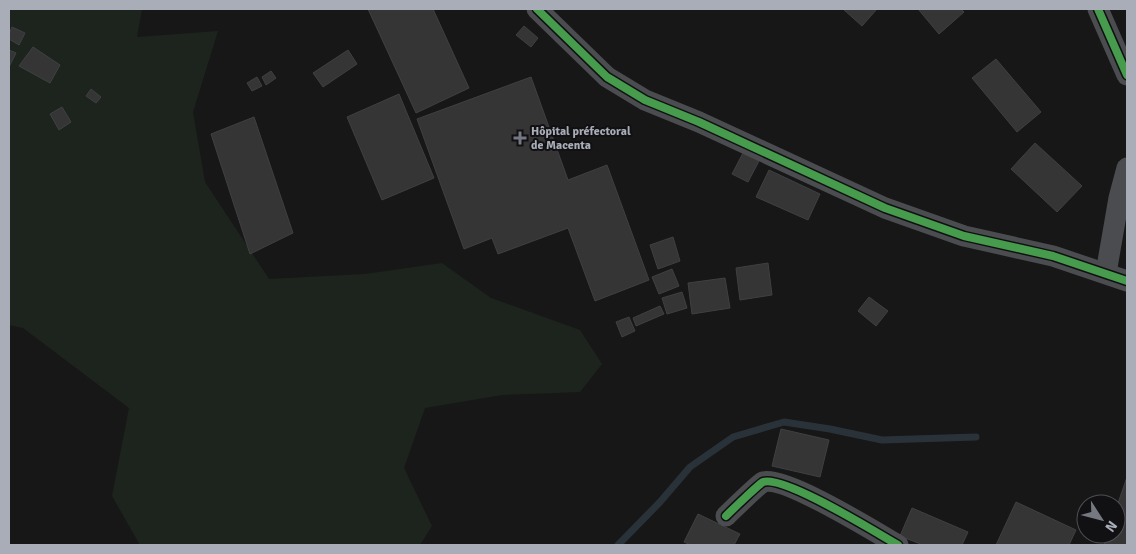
<svg xmlns="http://www.w3.org/2000/svg" width="1136" height="554" viewBox="0 0 1136 554" font-family="Signika,sans-serif">
  <style>
    .green { fill: #1d241e }
    .lines { fill: none; stroke-linecap: round; stroke-linejoin: round }
    .stream { stroke: #2a3239; stroke-width: 7 }
    .building { fill: #353536; stroke: #3f4043 }
    .minor { stroke: #4b4c50; stroke-width: 21 }
    .cycleway-casing { stroke: #111113; stroke-width: 11 }
    .cycleway { stroke: #469c4c; stroke-width: 8 }
    .poi-dot { fill: #757880; stroke: #111113; stroke-width: 2 }
    .labels { text-anchor: middle; dominant-baseline: central; stroke-width: 4; stroke-linejoin: round; paint-order: stroke }
    .poi-label { font-size: 12px; font-weight: bold; fill: #a8adb8; stroke: #111113; text-anchor: start }
  </style>
  <rect width="100%" height="100%" fill="#171717"/>
  <polygon class="green" points="9,9 142,9 137,37 218,31 193,112 205,182 269,279 365,274 442,263 491,298 580,330 602,364 580,392 502,395 425,408 404,468 432,526 420,545 140,545 112,496 129,408 23,328 9,325"/>
  <g class="lines">
    <polyline class="stream" points="618,545 660,502 690,467 733,437 784,422 830,429 882,440 976,437"/>
  </g>
  <g class="building">
    <polygon points="368,9 433,9 469,88 416,113"/>
    <polygon points="843,9 877,9 862,26"/>
    <polygon points="918,9 961,9 964,12 939,34"/>
    <polygon points="524,26 538,38 531,47 516,35"/>
    <polygon points="12,27 25,33 19,45 9,39 9,34"/>
    <polygon points="33,47 60,65 50,83 19,66"/>
    <polygon points="9,50 16,53 9,67"/>
    <polygon points="348,50 357,64 323,87 313,73"/>
    <polygon points="996,59 1041,112 1017,132 972,78"/>
    <polygon points="271,71 276,78 266,85 262,77"/>
    <polygon points="257,77 262,86 252,91 247,83"/>
    <polygon points="531,77 568,180 607,165 649,280 595,301 568,228 498,254 492,238 464,249 417,119"/>
    <polygon points="91,89 101,97 96,103 86,96"/>
    <polygon points="399,94 434,178 382,200 347,117"/>
    <polygon points="62,107 71,122 59,130 50,114"/>
    <polygon points="254,117 293,233 250,254 211,134"/>
    <polygon points="1035,143 1082,186 1057,212 1011,169"/>
    <polygon points="743,153 759,161 748,182 732,174"/>
    <polygon points="769,170 820,194 808,220 756,197"/>
    <polygon points="673,237 680,261 658,269 650,245"/>
    <polygon points="768,263 772,295 740,300 736,268"/>
    <polygon points="672,269 679,286 659,294 652,277"/>
    <polygon points="725,278 730,308 692,314 688,283"/>
    <polygon points="682,292 687,308 667,314 662,298"/>
    <polygon points="869,297 888,311 876,326 858,311"/>
    <polygon points="660,306 664,314 636,326 633,318"/>
    <polygon points="629,317 635,331 622,337 616,322"/>
    <polygon points="781,429 829,440 820,477 772,466"/>
    <polygon points="1127,477 1127,545 1104,545 1108,534 1116,534 1116,509"/>
    <polygon points="1016,502 1076,530 1069,545 996,545"/>
    <polygon points="912,508 968,532 962,545 923,545 900,536"/>
    <polygon points="698,514 740,534 734,545 691,545 684,542"/>
  </g>
  <g class="lines">
    <g class="minor">
      <polyline points="537,9 607,77 645,100 699,122 885,208 964,236 1053,256 1127,281"/>
      <polyline points="1098,9 1127,75"/>
      <polyline points="1106,273 1119,198 1127,168"/>
      <path d="M 726,516 C 732,510 758,485 763,482 C 784,475 877,533 898,545"/>
    </g>
    <defs>
      <g id="cycleway">
        <polyline points="537,9 607,77 645,100 699,122 885,208 964,236 1053,256 1127,281"/>
        <polyline points="1098,9 1127,75"/>
        <path d="M 726,516 C 732,510 758,485 763,482 C 784,475 877,533 898,545"/>
      </g>
    </defs>
    <use href="#cycleway" class="cycleway-casing"/>
    <use href="#cycleway" class="cycleway"/>
  </g>
  <path class="poi-dot" d="M517.5 130.5h5v5h5v5h-5v5h-5v-5h-5v-5h5z"/>
  <g class="labels">
    <g class="poi-label">
      <text x="531" y="131">Hôpital préfectoral<tspan x="531" dy="14">de Macenta</tspan></text>
    </g>
  </g>
  <rect width="1136" height="554" fill="none" stroke="#a8adb8" stroke-width="20"/>
  <g transform="translate(1101 519) rotate(126)"><circle r="24" fill="#111113" stroke="#4d4f55"/>
  <path d="M0-4L9 19L0 12L-9 19Z" fill="#757880"/>
  <text y="-8" font-size="14" font-weight="bold" text-anchor="middle" fill="#a8adb8">N</text>
  </g>
</svg>
